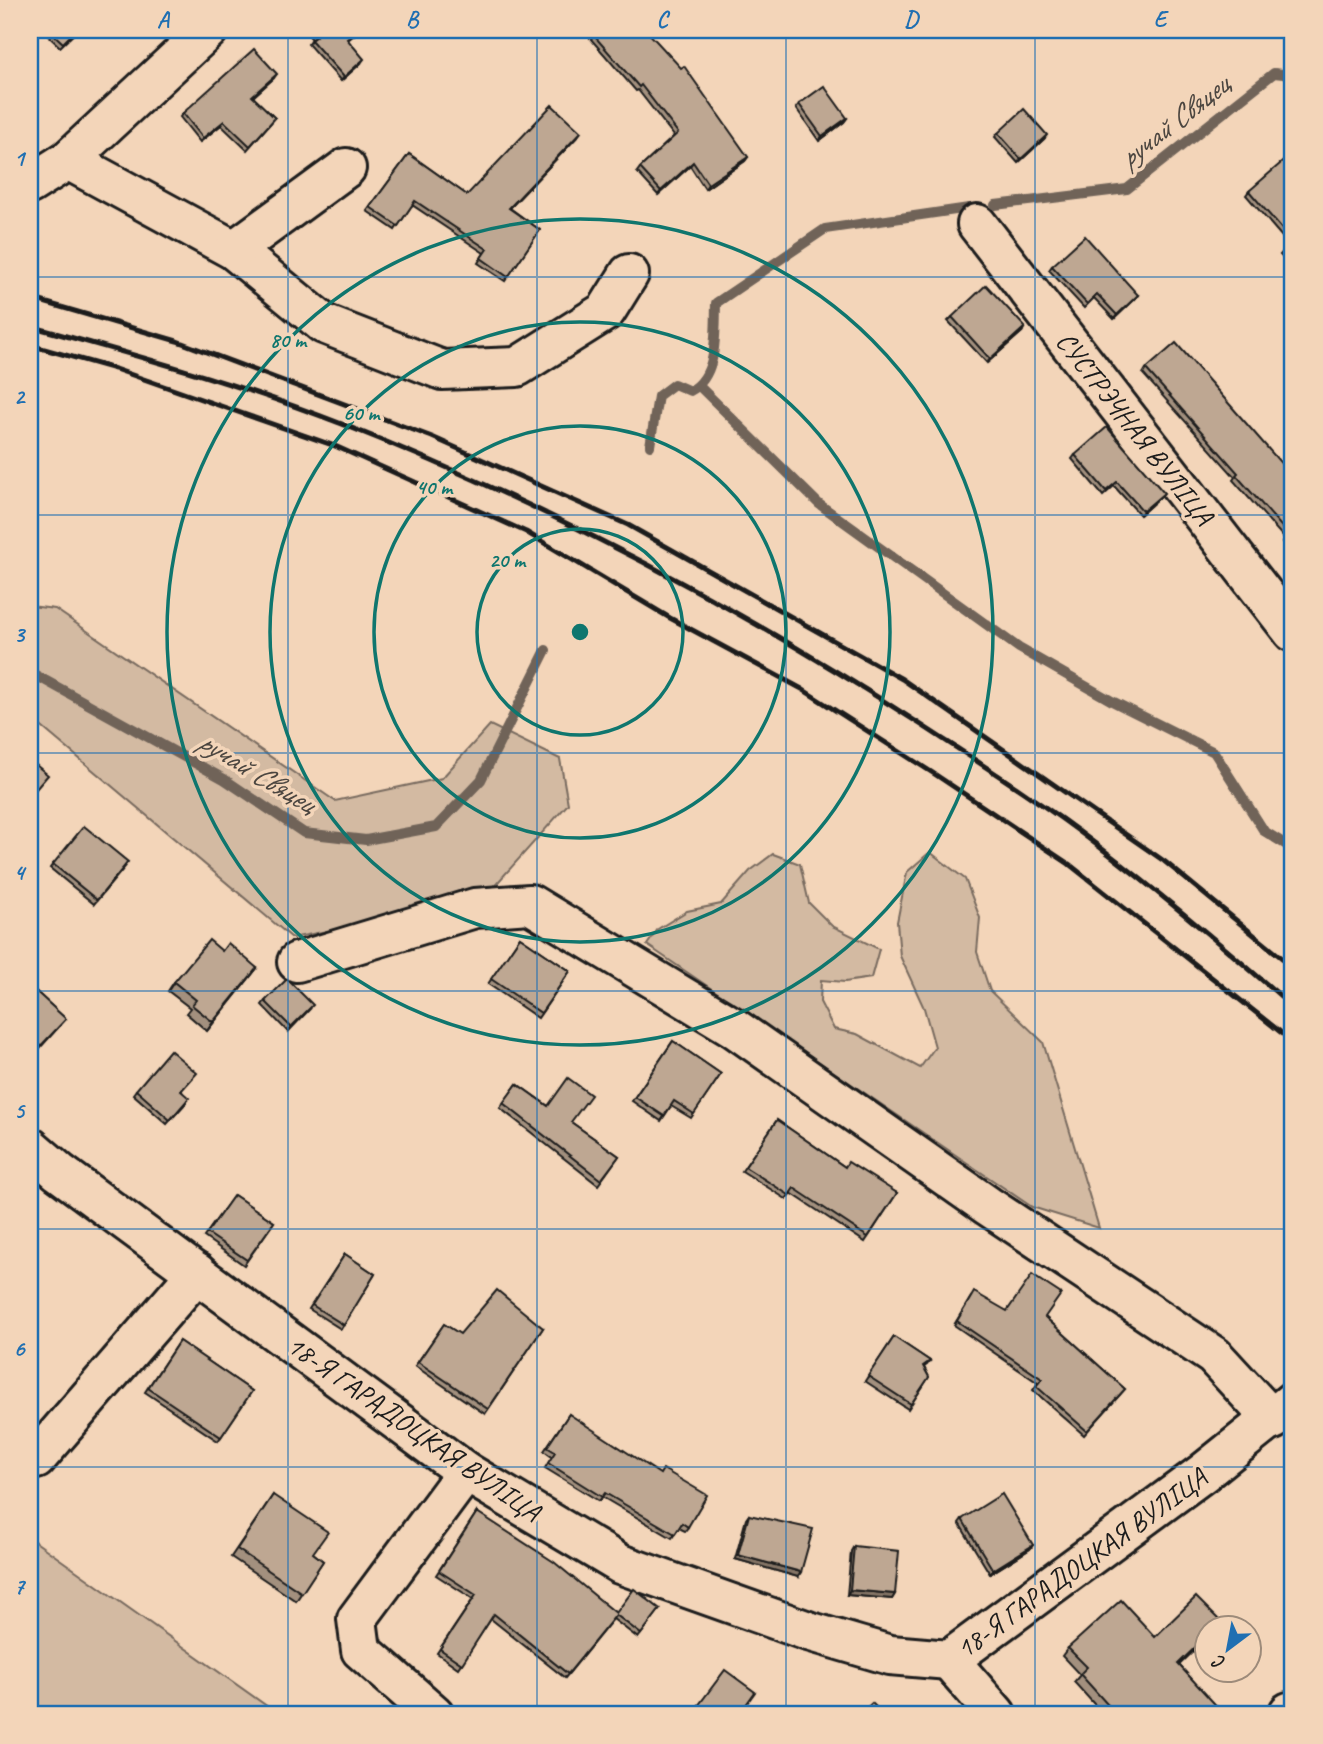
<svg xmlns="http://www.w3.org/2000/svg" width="1323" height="1744" viewBox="0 0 1323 1744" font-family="Caveat,sans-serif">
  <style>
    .green { fill: #d3baa2; stroke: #786b5f; stroke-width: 2 }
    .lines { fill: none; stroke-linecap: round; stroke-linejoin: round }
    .stream { stroke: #6f6359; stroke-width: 10 }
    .minor-casing { stroke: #1c1c1c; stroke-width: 44 }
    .minor { stroke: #f3d5b9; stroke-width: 38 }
    .rail { stroke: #1c1c1c; stroke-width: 5 }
    .wall { fill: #a3907e; stroke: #1c1c1c; stroke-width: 2 }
    .shaded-wall { fill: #857566; stroke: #1c1c1c; stroke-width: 2 }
    .building { fill: #bea792; stroke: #1c1c1c; stroke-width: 2 }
    .grid { fill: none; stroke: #1f6fb2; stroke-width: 2; stroke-opacity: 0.55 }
    .ring { fill: none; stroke: #0f766e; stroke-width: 3.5 }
    .labels { text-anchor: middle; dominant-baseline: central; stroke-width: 7; stroke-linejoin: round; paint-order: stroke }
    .street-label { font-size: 28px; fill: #1c1c1c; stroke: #f3d5b9 }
    .water-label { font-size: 30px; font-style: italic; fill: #4c4640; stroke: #f3d5b9 }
    .centre { fill: #0f766e; stroke: #f3d5b9; stroke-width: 3.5 }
    .ring-label { font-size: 21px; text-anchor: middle; font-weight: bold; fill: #0f766e; stroke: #f3d5b9; stroke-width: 7; stroke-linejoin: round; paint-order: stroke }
    .neatline { fill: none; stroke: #1f6fb2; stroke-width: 2.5 }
    .grid-label { font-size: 23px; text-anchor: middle; font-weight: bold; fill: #1f6fb2 }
  </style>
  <rect width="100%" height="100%" fill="#f3d5b9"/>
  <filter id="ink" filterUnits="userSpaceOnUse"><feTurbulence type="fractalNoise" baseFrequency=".0143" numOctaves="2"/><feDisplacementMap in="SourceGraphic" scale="14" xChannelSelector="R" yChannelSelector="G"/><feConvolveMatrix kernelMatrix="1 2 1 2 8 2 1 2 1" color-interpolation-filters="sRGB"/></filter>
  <g filter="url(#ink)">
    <g class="green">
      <polygon points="30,606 55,609 335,801 442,778 490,725 560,759 568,804 482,900 292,938 30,717"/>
      <polygon points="930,852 965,879 980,918 977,952 990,991 1043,1042 1099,1228 1032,1207 647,945 658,929 687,911 721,904 750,871 773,854 800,864 809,903 832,926 879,949 871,978 845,982 821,980 820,1002 834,1029 857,1034 920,1068 935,1047 924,1008 900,956 897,922 907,872"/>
      <polygon points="30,1538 278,1714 30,1714"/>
    </g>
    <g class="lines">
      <g class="stream">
        <polyline points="995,205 1127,189 1274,73 1293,75"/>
        <polyline points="699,386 819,504 1019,648 1112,701 1214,752 1264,831 1293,849"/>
        <path d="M 650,446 L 658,396 L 674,384 L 690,391 C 719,376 715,331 716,303 L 825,229 L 969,208"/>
        <polyline points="30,672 224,779 304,833 366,840 436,827 481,780 546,650"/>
      </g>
      <defs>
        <g id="minor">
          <polyline points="68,160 234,250 324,324 442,370 517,367 606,311 629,274"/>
          <polyline points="30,184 68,160 208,30"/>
          <polyline points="977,224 1293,632"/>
          <polyline points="234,250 346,168"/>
          <polyline points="297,962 475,908 530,904 733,1027 988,1206 1214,1356 1273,1420"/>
          <polyline points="30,1147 59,1172 466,1472 620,1564 808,1631 890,1655 949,1660 1203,1473 1293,1401"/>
          <polyline points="30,1460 36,1459 197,1273"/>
          <polyline points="949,1660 996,1714"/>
          <polyline points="1289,1712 1290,1714"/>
          <polyline points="434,1714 361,1650 357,1619 466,1472"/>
        </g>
      </defs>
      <use href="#minor" class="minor-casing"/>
      <use href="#minor" class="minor"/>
      <g class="rail">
        <polyline points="30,298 177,341 432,437 628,525 902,679 1164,861 1293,967"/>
        <path d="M 30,326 C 135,355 240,384 342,424 C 546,504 739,607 923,726 C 981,764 1041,802 1097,845 C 1164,896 1229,951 1293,1007"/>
        <polyline points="30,345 115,369 335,446 526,532 670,618 802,689 936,775 1069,864 1293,1042"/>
      </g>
    </g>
    <g class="wall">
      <polygon points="42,30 78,30 60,47"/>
      <polygon points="304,30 360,30 348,40 361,63 341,81 308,44 312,39"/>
      <polygon points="583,30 646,30 748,157 745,161 705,189 690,166 658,195 637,172 640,168 674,136 638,90 636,91"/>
      <polygon points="274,78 253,97 275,118 247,150 221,125 200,142 180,117 183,113"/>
      <polygon points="799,104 847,118 844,122 819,141 796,108"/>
      <polygon points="998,133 1044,139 1018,163 995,137"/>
      <polygon points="578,136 510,208 540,230 505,281 478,263 484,253 412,205 395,230 367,211 409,154 467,195"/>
      <polygon points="1293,160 1293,269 1280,255 1289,245 1246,195 1249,191"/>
      <polygon points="1052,266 1138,295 1135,299 1114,319 1094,298 1084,308 1049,270"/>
      <polygon points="952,317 1022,332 987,363 948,321"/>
      <polygon points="1146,369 1293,477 1293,554 1283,542 1285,539 1233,480 1235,477 1143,374"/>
      <polygon points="1075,455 1160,497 1140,515 1114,486 1103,496 1072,459"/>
      <polygon points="53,864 125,867 94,904 50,868"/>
      <polygon points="520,937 570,971 538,1018 488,984"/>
      <polygon points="222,951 257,968 207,1031 186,1013 190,1008 168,991 174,982"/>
      <polygon points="30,986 66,1019 31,1058 30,1056"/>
      <polygon points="265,1001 310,1009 288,1032 262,1005"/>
      <polygon points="673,1041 721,1074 691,1118 671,1106 661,1121 632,1101"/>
      <polygon points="517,1084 619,1156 598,1185 500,1108"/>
      <polygon points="136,1090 182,1091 186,1103 167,1124 133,1094"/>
      <polygon points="777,1120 845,1167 897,1193 865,1242 791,1193 786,1199 742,1171"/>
      <polygon points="234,1195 274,1222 244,1265 204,1237"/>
      <polygon points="345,1254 375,1274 341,1329 309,1309"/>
      <polygon points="971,1297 1007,1311 1045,1317 1125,1389 1084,1435 1033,1390 1038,1383 954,1325"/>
      <polygon points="444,1324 460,1334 543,1328 485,1414 415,1366"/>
      <polygon points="894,1337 930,1361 927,1365 924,1367 929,1377 908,1409 865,1381"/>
      <polygon points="179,1341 252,1391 218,1441 145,1392"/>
      <polygon points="569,1414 688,1527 685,1531 679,1528 672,1538 602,1497 599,1501 545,1468 552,1457 544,1451"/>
      <polygon points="273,1495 313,1553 323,1561 296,1601 231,1557"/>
      <polygon points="477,1512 616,1613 660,1609 638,1638 613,1619 565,1678 491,1619 458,1668 437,1653 473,1599 436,1575"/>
      <polygon points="749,1515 798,1577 735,1559 746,1519"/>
      <polygon points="962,1519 1033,1545 1030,1549 990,1574 959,1523"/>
      <polygon points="854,1546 895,1594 892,1599 847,1595 851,1551"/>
      <polygon points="1221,1622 1216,1628 1208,1628 1208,1637 1179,1665 1223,1714 1103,1714 1074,1682 1080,1675 1062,1656 1068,1648 1155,1637"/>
    </g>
    <g class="shaded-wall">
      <polygon points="364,59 361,63 341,81 344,77"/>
      <polygon points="277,74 274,78 249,100 252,96"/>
      <polygon points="847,118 844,122 819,141 822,136"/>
      <polygon points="224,121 221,125 200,142 203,138"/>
      <polygon points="581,132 578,136 506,212 509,208"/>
      <polygon points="1047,135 1044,139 1018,163 1021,159"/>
      <polygon points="748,157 745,161 705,189 708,184"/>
      <polygon points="693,162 690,166 658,195 661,191"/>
      <polygon points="1138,295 1135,299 1114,319 1117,315"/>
      <polygon points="1025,327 1022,332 987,363 990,359"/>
      <polygon points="1164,493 1160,497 1140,515 1143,511"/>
      <polygon points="257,968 251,976 207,1031 213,1022"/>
      <polygon points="1033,1545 1030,1549 990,1574 993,1570"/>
      <polygon points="738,1555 801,1572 798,1577 735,1559"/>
      <polygon points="850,1590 895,1594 892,1599 847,1595"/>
      <polygon points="1208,1635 1208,1637 1172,1672 1178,1664"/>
    </g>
    <g class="building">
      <polygon points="49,30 76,30 63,43"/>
      <polygon points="311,30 358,30 347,39 364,59 344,77 311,40 316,36"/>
      <polygon points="589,30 646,30 681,68 684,66 748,157 708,184 693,162 661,191 640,168 678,133 641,85 639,87"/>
      <polygon points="254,49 277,74 252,96 275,118 250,146 224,121 203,138 183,113"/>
      <polygon points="824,86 847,118 822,136 799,104"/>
      <polygon points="552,105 581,132 509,208 540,230 508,277 481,258 487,249 415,201 398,226 370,207 409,154 467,195"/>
      <polygon points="1024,109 1047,135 1021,159 998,133"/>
      <polygon points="1289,156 1293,160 1293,262 1283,251 1293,242 1249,191"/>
      <polygon points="1085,236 1138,295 1117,315 1097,294 1087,304 1052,266"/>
      <polygon points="986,285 1025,327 990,359 952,317"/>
      <polygon points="1176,343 1293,477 1293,546 1286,538 1289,535 1236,475 1238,473 1146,369"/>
      <polygon points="1107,427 1164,493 1143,511 1117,482 1106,491 1075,455"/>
      <polygon points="30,760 48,775 30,796"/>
      <polygon points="84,826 128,862 97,900 53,864"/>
      <polygon points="520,937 570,971 541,1013 491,979"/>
      <polygon points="209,940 222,951 228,943 257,968 213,1022 192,1005 196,1000 174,982"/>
      <polygon points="287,979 313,1005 291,1027 265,1001"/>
      <polygon points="30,986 66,1019 34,1053 30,1049"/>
      <polygon points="673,1041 721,1074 694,1114 674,1101 664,1116 635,1097"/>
      <polygon points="170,1050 197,1073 181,1091 189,1098 170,1120 136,1090"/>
      <polygon points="568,1078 591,1095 571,1122 619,1156 601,1180 503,1103 517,1084 548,1106"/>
      <polygon points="777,1120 845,1167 848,1162 897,1193 868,1237 794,1188 789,1195 745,1167"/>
      <polygon points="234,1195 274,1222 247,1260 207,1233"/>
      <polygon points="345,1254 375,1274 344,1325 312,1305"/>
      <polygon points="1032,1275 1061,1294 1045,1317 1125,1389 1087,1431 1036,1386 1042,1379 957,1321 974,1292 1007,1311"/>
      <polygon points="497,1290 543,1328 488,1409 418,1362 444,1324 460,1334"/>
      <polygon points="894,1337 930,1361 923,1366 929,1377 911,1404 868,1376"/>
      <polygon points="179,1341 252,1391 221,1437 148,1388"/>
      <polygon points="569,1414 660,1474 663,1469 707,1495 688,1527 682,1523 675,1534 605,1493 602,1497 548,1463 555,1452 547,1447"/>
      <polygon points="1002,1494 1033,1545 993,1570 962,1519"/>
      <polygon points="273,1495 328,1532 313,1553 323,1561 302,1593 237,1549"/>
      <polygon points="477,1512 554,1562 616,1613 634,1589 660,1609 641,1634 616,1615 568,1674 494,1614 462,1664 440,1649 476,1595 439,1571"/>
      <polygon points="749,1515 813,1529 801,1572 738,1555"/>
      <polygon points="854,1546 899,1551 895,1594 850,1590"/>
      <polygon points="1196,1597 1221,1622 1214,1628 1208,1628 1208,1635 1178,1664 1224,1714 1116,1714 1080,1674 1087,1667 1068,1648 1121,1600 1155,1637"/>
      <polygon points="725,1670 755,1692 745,1706 754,1714 692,1714"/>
      <polygon points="872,1703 883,1714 860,1714"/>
    </g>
  </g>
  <path class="grid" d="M 288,30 L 288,1714M 537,30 L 537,1714M 786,30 L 786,1714M 1035,30 L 1035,1714M 30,277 L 1293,277M 30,515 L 1293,515M 30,753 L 1293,753M 30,991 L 1293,991M 30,1229 L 1293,1229M 30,1467 L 1293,1467"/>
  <g class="ring">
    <circle cx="580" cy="632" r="103"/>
    <circle cx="580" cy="632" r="206"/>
    <circle cx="580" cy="632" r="310"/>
    <circle cx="580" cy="632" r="413"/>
  </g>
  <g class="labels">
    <g class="street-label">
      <text transform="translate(1135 428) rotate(52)">СУСТРЭЧНАЯ ВУЛІЦА</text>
      <text transform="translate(414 1428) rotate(35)">18-Я ГАРАДОЦКАЯ ВУЛІЦА</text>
      <text transform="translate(1081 1563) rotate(-36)">18-Я ГАРАДОЦКАЯ ВУЛІЦА</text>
    </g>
    <g class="water-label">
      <text transform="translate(1174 121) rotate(-38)">ручай Свяцец</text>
      <text transform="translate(257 772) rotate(31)">ручай Свяцец</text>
    </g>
  </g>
  <circle cx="580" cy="632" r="10" class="centre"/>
  <g class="ring-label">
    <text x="288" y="347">80 m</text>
    <text x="361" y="420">60 m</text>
    <text x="434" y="494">40 m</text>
    <text x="507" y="567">20 m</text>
  </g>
  <rect width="1323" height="1744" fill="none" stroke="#f3d5b9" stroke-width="77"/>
  <g transform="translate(1228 1649) rotate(212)"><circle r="33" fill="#f3d5b9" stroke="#9d8b7a" stroke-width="2"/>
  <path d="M0-5L12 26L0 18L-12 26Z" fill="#1f6fb2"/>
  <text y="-10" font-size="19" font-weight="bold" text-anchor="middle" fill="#1c1c1c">С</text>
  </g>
  <rect x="38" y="38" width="1246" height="1668" class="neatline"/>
  <g class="grid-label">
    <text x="163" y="27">A</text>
    <text x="412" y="27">B</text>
    <text x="662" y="27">C</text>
    <text x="911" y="27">D</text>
    <text x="1160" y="27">E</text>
    <text x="19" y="166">1</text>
    <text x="19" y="404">2</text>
    <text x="19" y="642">3</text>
    <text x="19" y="880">4</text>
    <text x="19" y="1118">5</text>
    <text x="19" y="1356">6</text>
    <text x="19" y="1594">7</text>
  </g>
</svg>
